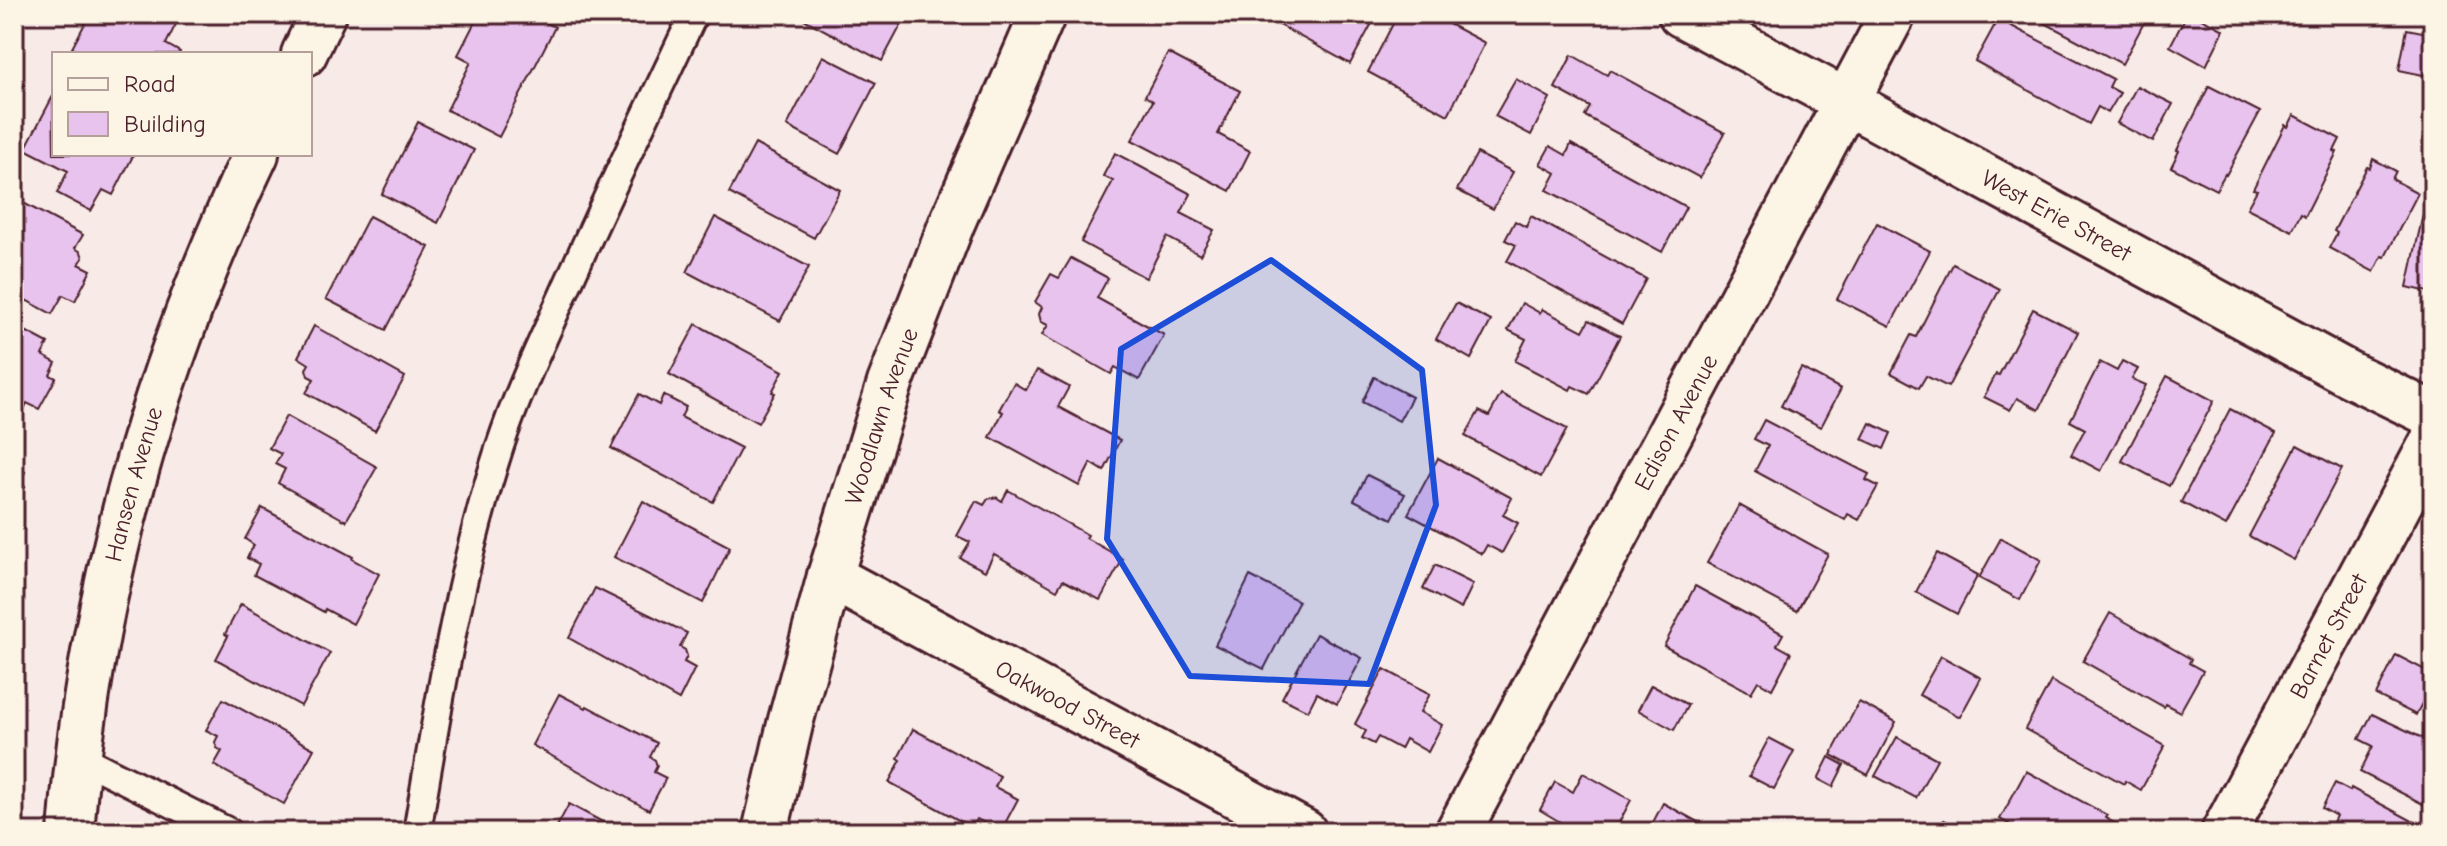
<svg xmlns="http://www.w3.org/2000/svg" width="2447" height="846" viewBox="0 0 2447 846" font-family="'Comic Neue',sans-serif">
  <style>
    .building { fill: #e8c3ee; stroke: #4a1f2b; stroke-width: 2 }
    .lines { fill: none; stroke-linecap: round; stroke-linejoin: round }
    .service-casing { stroke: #4a1f2b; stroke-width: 32 }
    .minor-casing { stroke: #4a1f2b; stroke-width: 50 }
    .service { stroke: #fcf5e5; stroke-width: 26 }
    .minor { stroke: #fcf5e5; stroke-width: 44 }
    .marked { fill: #1d4ed8; fill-opacity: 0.2; stroke: #1d4ed8; stroke-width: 6; stroke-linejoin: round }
    .labels { text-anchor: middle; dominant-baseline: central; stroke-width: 7; stroke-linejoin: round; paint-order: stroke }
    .street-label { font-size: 24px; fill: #4a1f2b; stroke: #fcf5e5 }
  </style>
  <rect width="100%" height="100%" fill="#f8ebe7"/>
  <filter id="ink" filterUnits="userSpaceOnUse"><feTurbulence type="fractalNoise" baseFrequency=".0125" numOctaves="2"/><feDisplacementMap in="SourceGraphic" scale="16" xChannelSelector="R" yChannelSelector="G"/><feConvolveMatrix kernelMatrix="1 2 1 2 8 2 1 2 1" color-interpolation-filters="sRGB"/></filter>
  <g filter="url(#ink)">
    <g class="building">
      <polygon points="90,14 163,14 177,22 166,44 180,52 179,54 83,54 72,48"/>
      <polygon points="479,14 529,14 555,27 499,137 447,110 471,62 458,55"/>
      <polygon points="799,14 907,14 882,61 798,16"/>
      <polygon points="1269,14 1377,14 1350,64 1266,18"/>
      <polygon points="1398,14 1430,14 1485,43 1448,115 1368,72"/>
      <polygon points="2028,14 2137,14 2146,19 2122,64"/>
      <polygon points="2187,14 2194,14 2224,30 2206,66 2170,46"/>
      <polygon points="2273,14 2296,14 2295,23 2273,20"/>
      <polygon points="1998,19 2113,79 2109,87 2120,93 2108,113 2098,107 2089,124 1975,61"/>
      <polygon points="2407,29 2433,34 2433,54 2428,76 2399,70"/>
      <polygon points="1168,53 1240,91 1218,134 1250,151 1230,191 1132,140 1153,101 1145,96"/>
      <polygon points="1572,55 1607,75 1610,70 1725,133 1700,178 1585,116 1590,107 1555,88"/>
      <polygon points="823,56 876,83 839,154 787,126"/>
      <polygon points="1516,79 1550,98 1531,135 1495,116"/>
      <polygon points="2137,86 2173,104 2153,142 2117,123"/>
      <polygon points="2209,86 2260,112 2226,175 2225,174 2216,190 2171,167 2179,151 2177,150"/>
      <polygon points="53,96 54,154 134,154 113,195 103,190 91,211 57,193 68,171 25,149"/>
      <polygon points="2294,115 2340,139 2334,151 2337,152 2305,216 2301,213 2292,231 2247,208 2257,190 2253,189 2285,125 2288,127"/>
      <polygon points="418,122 474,150 438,223 382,194"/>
      <polygon points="755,144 840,190 814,238 729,193"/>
      <polygon points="1571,144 1686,207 1662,252 1547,190 1556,173 1540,164 1550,146 1566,155"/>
      <polygon points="1115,153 1191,194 1181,213 1214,230 1200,255 1167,237 1146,278 1081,242 1113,181 1103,176"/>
      <polygon points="1477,153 1513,172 1493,209 1457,190"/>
      <polygon points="2373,159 2396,171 2392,179 2418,193 2385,257 2382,256 2374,272 2329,248 2337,233 2334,231 2367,167 2370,168"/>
      <polygon points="2432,173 2433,173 2433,293 2407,287"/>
      <polygon points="14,198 83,235 75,248 81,252 83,258 79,264 91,270 75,301 63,295 52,314 14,294"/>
      <polygon points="369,216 429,247 386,330 326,299"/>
      <polygon points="1531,216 1646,279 1622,324 1507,261 1516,245 1505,240 1515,221 1526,227"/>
      <polygon points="715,217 809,267 780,321 687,272"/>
      <polygon points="1877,223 1930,251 1890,326 1837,299"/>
      <polygon points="1071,258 1108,278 1097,298 1164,335 1139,380 1115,367 1111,374 1042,335 1048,325 1041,322 1039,314 1042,307 1035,302 1051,274 1059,278"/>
      <polygon points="1953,264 2000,289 1948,387 1926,376 1919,388 1891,373 1911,335 1916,337"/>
      <polygon points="1456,303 1491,321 1471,359 1436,339"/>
      <polygon points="1522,303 1540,313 1542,309 1583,331 1589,320 1620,336 1589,394 1572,386 1570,390 1515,361 1526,339 1508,330"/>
      <polygon points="2033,309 2078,332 2039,410 2017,398 2010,410 1984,397 1996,374 1999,375"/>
      <polygon points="696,324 783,371 772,392 775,393 758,423 669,374"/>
      <polygon points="14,325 48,343 42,355 56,363 50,375 56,378 39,409 27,403 17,423 14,421"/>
      <polygon points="314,326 405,377 375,431 306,393 314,379 308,376 306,369 309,364 298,357"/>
      <polygon points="2122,361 2138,369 2132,379 2146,385 2101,471 2071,455 2085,429 2070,421 2100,362 2117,371"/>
      <polygon points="1801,368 1841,389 1821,427 1781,406"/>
      <polygon points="1037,370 1069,387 1058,407 1120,440 1104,471 1091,463 1079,486 990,437 1003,412 999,410 1014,383 1026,390"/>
      <polygon points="2167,376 2214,401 2169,486 2122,461"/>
      <polygon points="1374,377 1412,397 1399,421 1362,402"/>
      <polygon points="639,394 659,405 663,395 686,407 681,417 741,448 713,502 611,448"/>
      <polygon points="1501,394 1567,429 1541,477 1465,436 1479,411 1489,416"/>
      <polygon points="2230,409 2276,433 2226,526 2181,502"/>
      <polygon points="286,416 377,467 346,521 278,483 285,469 275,464 281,454 269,448"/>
      <polygon points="1764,420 1869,474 1866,480 1878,486 1859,520 1848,514 1845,520 1755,471 1768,446 1754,439"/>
      <polygon points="1870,423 1891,433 1884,449 1862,439"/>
      <polygon points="2297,445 2342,469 2294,560 2249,536"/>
      <polygon points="1438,458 1512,498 1503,515 1518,523 1502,553 1487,545 1482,554 1408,514"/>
      <polygon points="14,466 25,472 19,484 25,487 14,507"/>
      <polygon points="1367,475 1405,494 1392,519 1354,500"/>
      <polygon points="1008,490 1088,535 1086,538 1123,559 1100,600 1063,580 1057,590 994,554 985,571 960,558 970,542 957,536 976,501 984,505 988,499 996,497 1002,501"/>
      <polygon points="643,501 730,547 703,603 614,557"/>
      <polygon points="1739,505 1828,554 1797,611 1707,563"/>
      <polygon points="262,508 353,557 352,559 379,574 353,624 325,609 324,612 254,575 259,564 247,558 254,545 245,539"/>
      <polygon points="2001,538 2041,560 2020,600 1979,578"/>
      <polygon points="1937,553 1978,575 1957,614 1916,592"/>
      <polygon points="1435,565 1473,584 1461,609 1423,589"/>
      <polygon points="1250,576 1299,601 1264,669 1215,645"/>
      <polygon points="1695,586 1783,634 1777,645 1791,653 1772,689 1758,681 1751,693 1664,646"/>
      <polygon points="595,588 687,633 680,647 685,650 687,656 684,662 695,668 679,700 569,638"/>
      <polygon points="241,604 330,653 301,706 216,659 228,636 225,634"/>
      <polygon points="2110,613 2191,659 2189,663 2203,671 2180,712 2165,704 2164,707 2083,661"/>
      <polygon points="1316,634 1362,658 1337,704 1317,693 1308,711 1282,698"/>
      <polygon points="2396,655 2433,674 2433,682 2416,715 2376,695"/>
      <polygon points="1941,656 1981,678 1960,717 1919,695"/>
      <polygon points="1384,669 1430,694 1420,712 1442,725 1428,752 1405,739 1400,749 1378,737 1374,744 1362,738 1366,731 1355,724"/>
      <polygon points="2051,681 2165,746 2141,790 2125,781 2124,784 2025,729"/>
      <polygon points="1651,685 1688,705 1674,730 1638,710"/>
      <polygon points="559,694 586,708 587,706 657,743 650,757 655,760 657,766 654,772 666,778 649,810 532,745"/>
      <polygon points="223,699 314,749 284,804 214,765 222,751 217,748 215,742 218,736 206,730"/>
      <polygon points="1859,702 1896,722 1868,775 1831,755"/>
      <polygon points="2372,714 2433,743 2433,809 2360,772 2373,746 2359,739"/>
      <polygon points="913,729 1000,776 995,787 1018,799 1001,831 977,819 973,828 889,782 901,760 898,758"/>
      <polygon points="1897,737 1937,759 1916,798 1875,776"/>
      <polygon points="1769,738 1794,751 1774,789 1749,776"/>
      <polygon points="1829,757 1844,765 1833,787 1818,779"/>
      <polygon points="2026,771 2107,815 2105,818 2120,826 2116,832 2023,832 2000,819"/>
      <polygon points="1583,773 1631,800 1614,832 1577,832 1540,810 1555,782 1573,792"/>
      <polygon points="2335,783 2350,791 2351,788 2433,832 2328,832 2336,816 2322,808"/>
      <polygon points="1663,803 1716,832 1648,832"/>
      <polygon points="569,804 621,832 554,832"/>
      <polygon points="1944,820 1968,832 1938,832"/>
    </g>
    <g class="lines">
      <defs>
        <g id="service">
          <polyline points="79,757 229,832"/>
          <path d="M 417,832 C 439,702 459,572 500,446 C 517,394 541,344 563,295 C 605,200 650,107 694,14"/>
        </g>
        <g id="minor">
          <path id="s1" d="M 1681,14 L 1847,102 L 2349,374 L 2433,415"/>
          <polyline points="304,54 323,14"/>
          <path id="s2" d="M 830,576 L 1304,832"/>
          <path id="s3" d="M 71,832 C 89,597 154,367 256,154"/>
          <path id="s4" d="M 765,832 L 791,720 L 830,576 L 890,383 L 952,223 L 1043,14"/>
          <path id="s5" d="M 1458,832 L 1893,14"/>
          <path id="s6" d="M 2224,832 L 2433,441"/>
        </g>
      </defs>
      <use href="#service" class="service-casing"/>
      <use href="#minor" class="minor-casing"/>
      <use href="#service" class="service"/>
      <use href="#minor" class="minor"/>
    </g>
  </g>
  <path class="marked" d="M 1271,260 L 1422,370 L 1436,505 L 1369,684 L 1190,676 L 1107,539 L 1121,349 Z"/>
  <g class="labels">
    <g class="street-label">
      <text stroke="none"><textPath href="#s1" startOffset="426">West Erie Street</textPath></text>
      <text stroke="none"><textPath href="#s4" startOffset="432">Woodlawn Avenue</textPath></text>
      <text stroke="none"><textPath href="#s5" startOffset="464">Edison Avenue</textPath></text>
      <text stroke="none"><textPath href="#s3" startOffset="354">Hansen Avenue</textPath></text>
      <text stroke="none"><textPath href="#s6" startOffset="222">Barnet Street</textPath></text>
      <text stroke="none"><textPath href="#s2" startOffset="270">Oakwood Street</textPath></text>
    </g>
  </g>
  <rect width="2447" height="846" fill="none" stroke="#fcf5e5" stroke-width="48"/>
  <rect x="24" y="24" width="2399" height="798" fill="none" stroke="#4a1f2b" stroke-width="3" filter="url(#ink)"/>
  <rect x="52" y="52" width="260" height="104" fill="#fcf5e5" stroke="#b59f9b" stroke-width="2"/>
  <rect x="68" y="78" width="40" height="12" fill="#fcf5e5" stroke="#b59f9b" stroke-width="2"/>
  <text x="124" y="92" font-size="24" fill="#4a1f2b">Road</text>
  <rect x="68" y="112" width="40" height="24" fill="#e8c3ee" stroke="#b59f9b" stroke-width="2"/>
  <text x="124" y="132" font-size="24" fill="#4a1f2b">Building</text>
</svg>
